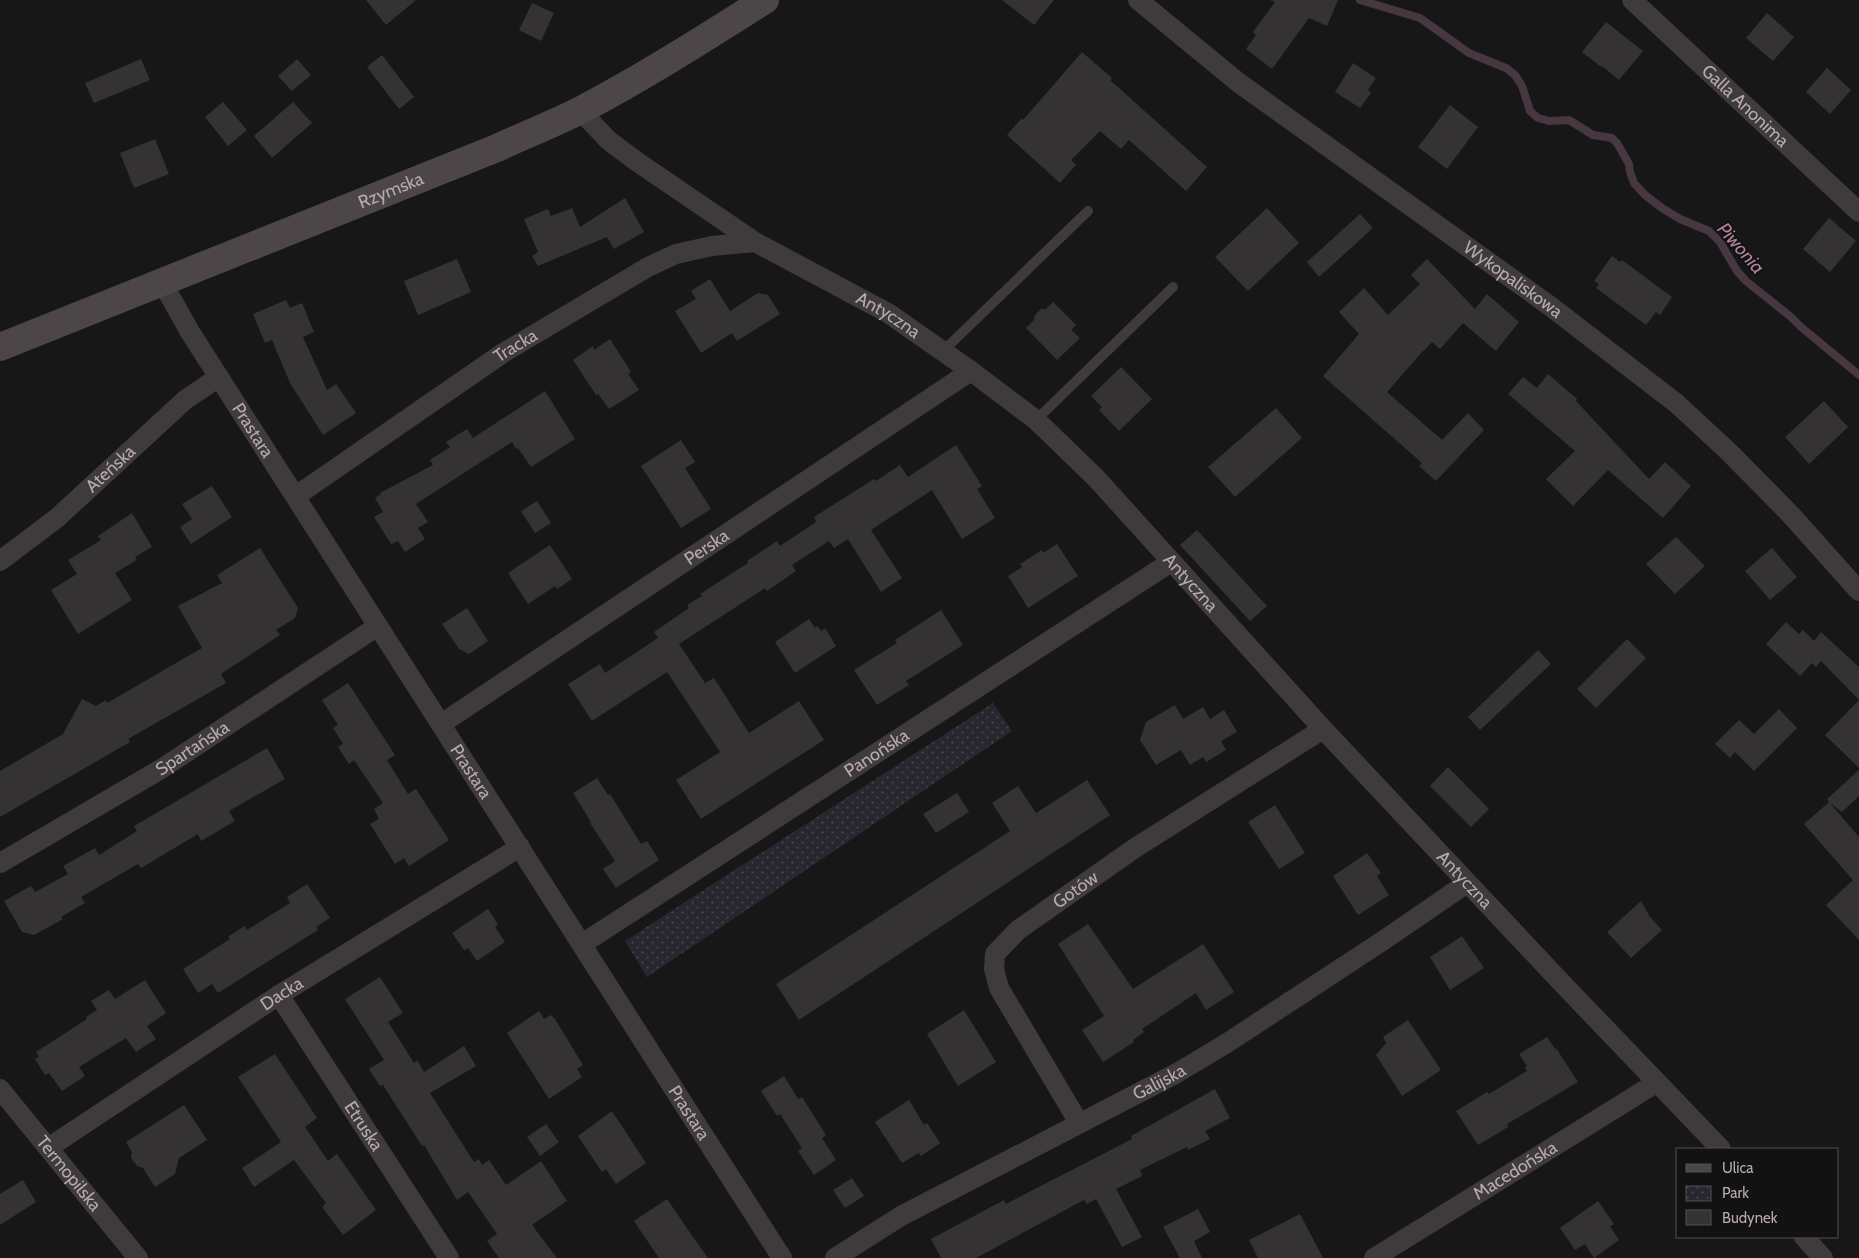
<svg xmlns="http://www.w3.org/2000/svg" width="1859" height="1258" viewBox="0 0 1859 1258" font-family="Cabin,sans-serif">
  <style>
    .park { fill: url(#park-dots) }
    .lines { fill: none; stroke-linecap: round; stroke-linejoin: round }
    .stream { stroke: #473740; stroke-width: 8 }
    .building { fill: #343232 }
    .lane { stroke: #3f3a3b; stroke-width: 10 }
    .street { stroke: #3f3a3b; stroke-width: 20 }
    .secondary { stroke: #4d4648; stroke-width: 28 }
    .labels { text-anchor: middle; dominant-baseline: central; stroke-width: 4; stroke-linejoin: round; paint-order: stroke }
    .street-label { font-size: 18px; fill: #b7aaaf; stroke: #131212 }
    .water-label { font-size: 19px; font-style: italic; fill: #af849d; stroke: #131212 }
  </style>
  <defs>
    <pattern id="park-dots" width="8" height="8" patternUnits="userSpaceOnUse" patternTransform="scale(1.25)"><rect width="8" height="8" fill="#282730"/><path d="M2 2h.1M6 6h.1" fill="none" stroke="#45444b" stroke-width="1.8" stroke-linecap="round"/></pattern>
  </defs>
  <rect width="100%" height="100%" fill="#181717"/>
  <polygon class="park" points="993,703 1012,731 647,977 625,941"/>
  <g class="lines">
    <polyline class="stream" points="1360,0 1420,18 1469,53 1506,68 1515,75 1522,86 1530,111 1538,118 1549,121 1569,120 1593,135 1612,138 1617,143 1629,164 1630,172 1634,183 1645,195 1662,208 1680,219 1709,231 1720,242 1737,271 1746,281 1791,317 1801,327 1859,375"/>
  </g>
  <g class="building">
    <polygon points="366,0 416,0 386,25"/>
    <polygon points="1002,0 1054,0 1034,25"/>
    <polygon points="1270,0 1338,0 1327,26 1309,18 1272,69 1246,49 1256,35 1253,32 1275,2"/>
    <polygon points="532,3 554,13 541,41 519,30"/>
    <polygon points="1767,13 1794,37 1773,61 1746,38"/>
    <polygon points="1606,22 1643,51 1619,80 1602,66 1601,67 1582,52"/>
    <polygon points="1082,52 1112,78 1110,80 1207,167 1186,191 1129,140 1121,149 1100,131 1071,160 1076,165 1060,183 1007,135 1022,118 1023,120"/>
    <polygon points="382,55 414,97 399,109 367,67"/>
    <polygon points="141,59 150,80 94,103 85,83"/>
    <polygon points="297,59 311,75 292,91 278,76"/>
    <polygon points="1353,63 1376,78 1368,90 1371,93 1360,108 1335,92"/>
    <polygon points="1827,68 1851,90 1830,114 1806,92"/>
    <polygon points="223,102 247,130 228,146 205,117"/>
    <polygon points="293,102 312,123 272,158 254,136"/>
    <polygon points="1450,105 1478,127 1447,169 1418,147"/>
    <polygon points="155,139 169,174 134,188 120,153"/>
    <polygon points="625,198 644,232 614,249 607,237 538,266 532,256 538,252 524,219 548,209 551,216 572,208 580,227"/>
    <polygon points="1267,208 1299,243 1248,291 1215,257"/>
    <polygon points="1360,214 1373,228 1319,277 1307,262"/>
    <polygon points="1829,218 1856,241 1830,272 1803,249"/>
    <polygon points="1612,256 1620,262 1622,260 1672,297 1660,315 1656,312 1646,325 1596,288 1599,284 1594,281"/>
    <polygon points="457,259 471,292 418,315 404,281"/>
    <polygon points="1427,259 1475,309 1487,294 1519,322 1496,351 1463,323 1440,349 1432,342 1424,351 1423,351 1387,392 1442,440 1468,413 1484,430 1436,481 1419,466 1422,463 1323,376 1359,334 1339,312 1364,288 1388,315 1420,284 1411,275"/>
    <polygon points="710,279 730,311 758,293 768,295 780,314 737,341 732,333 701,353 675,311 696,299 691,291"/>
    <polygon points="286,300 290,308 302,303 314,332 303,337 327,390 336,384 356,413 323,435 290,383 272,340 265,343 253,314"/>
    <polygon points="1053,302 1076,325 1071,330 1080,338 1057,360 1026,328 1034,320 1035,315 1041,309 1046,309"/>
    <polygon points="610,339 631,372 628,374 639,390 609,409 598,394 596,395 573,360 593,346 594,350"/>
    <polygon points="1121,367 1152,399 1119,431 1099,410 1102,407 1091,396"/>
    <polygon points="1548,374 1577,399 1576,401 1649,479 1665,462 1691,486 1663,518 1608,470 1573,506 1546,479 1575,451 1508,394 1523,377 1537,388"/>
    <polygon points="545,391 575,439 531,467 518,448 516,449 512,442 416,504 428,522 418,528 425,539 405,552 398,541 391,544 374,517 383,512 375,498 381,494 380,493 433,465 430,460 450,447 446,442 467,429 473,438"/>
    <polygon points="1824,401 1848,427 1809,464 1785,437"/>
    <polygon points="1276,408 1302,438 1235,497 1208,467"/>
    <polygon points="681,440 695,462 685,468 711,509 681,528 641,466"/>
    <polygon points="956,445 982,486 977,489 995,518 962,539 932,490 871,530 902,578 881,592 848,539 834,548 829,541 792,565 796,571 767,591 765,588 679,644 705,683 714,678 749,733 799,701 824,740 701,819 676,780 720,752 667,672 592,721 568,684 600,664 605,673 658,638 654,632 689,608 687,605 702,596 700,594 748,563 747,561 777,541 780,546 816,522 814,517 874,479 876,481 900,465 908,477"/>
    <polygon points="212,486 232,517 191,544 180,527 192,519 182,504"/>
    <polygon points="537,501 551,523 535,533 521,511"/>
    <polygon points="132,513 152,547 135,557 137,560 115,573 132,600 78,634 51,590 77,574 68,560 101,540 98,536"/>
    <polygon points="1197,530 1267,606 1250,621 1180,545"/>
    <polygon points="1676,537 1705,566 1675,594 1646,564"/>
    <polygon points="1057,544 1078,576 1028,608 1008,576 1022,567 1020,564 1042,550 1043,553"/>
    <polygon points="550,545 572,579 557,589 555,586 528,604 508,573"/>
    <polygon points="260,548 298,608 295,618 276,630 280,635 221,674 226,683 128,739 130,742 0,817 0,771 63,734 82,699 96,706 106,700 107,703 202,648 178,606 222,583 217,575"/>
    <polygon points="1772,548 1797,577 1770,600 1745,571"/>
    <polygon points="467,608 488,641 469,654 459,649 442,624"/>
    <polygon points="941,610 963,645 906,681 909,685 877,705 854,670 897,643 895,640"/>
    <polygon points="809,619 815,628 818,626 821,631 825,628 836,646 795,673 775,642"/>
    <polygon points="1786,622 1799,634 1803,630 1814,641 1821,632 1859,667 1859,768 1825,735 1859,700 1821,661 1816,667 1812,663 1800,676 1766,644"/>
    <polygon points="1627,639 1646,658 1596,708 1577,689"/>
    <polygon points="1538,650 1551,664 1480,730 1468,717"/>
    <polygon points="348,683 395,755 387,760 408,794 416,789 449,840 409,866 404,858 395,864 370,824 379,819 374,809 383,803 354,760 349,764 338,747 343,744 333,728 338,725 322,700"/>
    <polygon points="1175,705 1183,719 1203,707 1210,719 1224,710 1237,732 1221,741 1226,750 1206,762 1203,757 1190,765 1181,750 1156,765 1140,740 1146,722"/>
    <polygon points="1779,709 1797,728 1754,771 1735,752 1730,758 1715,744 1739,720 1754,734"/>
    <polygon points="267,748 285,779 229,811 235,821 201,841 198,834 141,868 138,864 81,897 85,903 61,917 63,919 34,935 22,932 4,901 31,886 35,892 68,874 63,866 95,848 99,855 137,831 134,826"/>
    <polygon points="1448,767 1489,809 1471,827 1430,786"/>
    <polygon points="1859,770 1859,796 1842,812 1830,803 1859,837 1859,940 1826,905 1853,880 1804,824 1829,802 1827,799"/>
    <polygon points="597,778 608,795 610,794 641,844 647,841 659,860 616,888 603,869 615,861 590,823 591,822 573,793"/>
    <polygon points="1087,780 1110,815 799,1020 776,984 1010,831 992,803 1018,786 1036,813"/>
    <polygon points="957,793 969,812 936,833 923,814"/>
    <polygon points="1275,805 1305,853 1279,869 1248,822"/>
    <polygon points="1367,853 1381,873 1377,876 1389,895 1358,915 1333,876"/>
    <polygon points="307,884 330,918 316,927 318,930 218,993 212,984 198,993 183,969 230,939 228,937 244,926 247,930 290,903 287,897"/>
    <polygon points="1641,901 1650,917 1662,930 1631,958 1607,932"/>
    <polygon points="488,909 498,924 495,927 505,942 477,961 468,948 464,950 452,933"/>
    <polygon points="1088,924 1133,989 1203,944 1234,992 1206,1010 1196,993 1142,1029 1144,1032 1133,1040 1134,1042 1103,1062 1082,1030 1104,1016 1058,944"/>
    <polygon points="1462,936 1484,968 1450,990 1430,957"/>
    <polygon points="380,977 403,1013 388,1022 414,1063 417,1060 424,1072 464,1046 476,1066 430,1093 474,1162 479,1159 482,1165 489,1160 506,1185 541,1161 567,1201 532,1225 557,1258 499,1258 487,1241 497,1234 468,1192 457,1200 424,1145 422,1146 383,1085 380,1086 369,1069 384,1060 345,999"/>
    <polygon points="145,980 166,1013 147,1026 156,1039 136,1052 126,1038 79,1067 85,1076 62,1091 49,1073 45,1075 35,1059 39,1057 36,1052 87,1019 86,1017 97,1010 91,1001 109,990 115,999"/>
    <polygon points="964,1010 996,1062 958,1086 927,1034"/>
    <polygon points="539,1011 544,1019 551,1015 555,1019 583,1065 577,1069 582,1077 549,1099 507,1033"/>
    <polygon points="1408,1020 1441,1070 1402,1096 1376,1055 1386,1043 1383,1037"/>
    <polygon points="1547,1037 1555,1049 1556,1048 1578,1082 1507,1124 1508,1127 1478,1145 1456,1111 1487,1092 1489,1094 1527,1071 1525,1068 1527,1066 1519,1054"/>
    <polygon points="275,1054 317,1118 305,1127 328,1161 337,1154 376,1210 343,1235 322,1207 326,1203 294,1160 254,1187 242,1168 281,1142 238,1077"/>
    <polygon points="784,1076 798,1099 802,1097 826,1135 822,1138 836,1160 814,1175 798,1151 802,1148 780,1114 777,1116 761,1091"/>
    <polygon points="1215,1089 1230,1118 1205,1131 1210,1139 1188,1150 1187,1147 1140,1170 1142,1176 1116,1189 1142,1237 1122,1247 1096,1199 1087,1204 1084,1200 976,1258 941,1258 931,1239 1004,1200 1006,1204 1132,1139 1131,1136"/>
    <polygon points="909,1100 924,1125 927,1123 940,1143 921,1156 919,1153 902,1163 875,1122"/>
    <polygon points="184,1105 207,1140 179,1158 175,1174 155,1187 143,1168 137,1166 131,1158 132,1152 126,1142"/>
    <polygon points="612,1111 646,1163 616,1184 606,1169 602,1172 578,1136"/>
    <polygon points="546,1124 559,1142 540,1156 527,1137"/>
    <polygon points="852,1178 864,1196 845,1208 833,1190"/>
    <polygon points="23,1180 36,1202 0,1225 0,1194"/>
    <polygon points="667,1199 693,1237 708,1258 659,1258 634,1221"/>
    <polygon points="1598,1201 1614,1224 1610,1226 1619,1240 1594,1258 1585,1244 1575,1250 1560,1228"/>
    <polygon points="1198,1209 1210,1232 1194,1241 1202,1258 1180,1258 1163,1227"/>
    <polygon points="1300,1214 1323,1258 1258,1258 1249,1240"/>
  </g>
  <g class="lines">
    <g class="lane">
      <polyline points="943,351 1088,211"/>
      <polyline points="1036,420 1173,287"/>
    </g>
    <g class="street">
      <path id="s1" d="M 1138,0 L 1239,83 L 1550,306 L 1676,403 L 1729,452 L 1791,515 L 1859,591"/>
      <path id="s2" d="M 1632,0 L 1859,212"/>
      <path id="s3" d="M 580,110 L 608,140 L 636,161 L 755,242 L 888,313 L 971,371 L 1036,420 L 1096,478 L 1323,729 L 1559,980 L 1721,1149"/>
      <path id="s4" d="M 162,282 L 190,332 L 782,1258"/>
      <path id="s5" d="M 296,496 L 503,353 L 648,267 L 676,254 L 712,246 L 755,242"/>
      <path id="s6" d="M 0,561 L 57,518 L 185,400 L 219,377"/>
      <path id="s7" d="M 441,724 L 971,371"/>
      <path id="s8" d="M 0,863 L 161,769 L 378,626"/>
      <path id="s9" d="M 582,944 L 1171,562"/>
      <path id="s10" d="M 279,995 L 449,1258"/>
      <path id="s11" d="M 0,1089 L 138,1258"/>
      <path id="s12" d="M 1079,1123 L 999,988 L 994,969 L 995,954 L 1018,930 L 1135,848 L 1323,729"/>
      <path id="s13" d="M 48,1148 L 279,995 L 520,847"/>
      <polyline points="1804,1237 1823,1258"/>
      <path id="s14" d="M 835,1258 L 901,1216 L 1177,1073 L 1227,1043 L 1381,942 L 1467,883"/>
      <path id="s15" d="M 1374,1258 L 1656,1083"/>
    </g>
    <path class="secondary" id="s16" d="M 0,347 L 497,148 C 525,135 553,124 581,110 C 644,77 705,38 765,0"/>
  </g>
  <g class="labels">
    <g class="street-label">
      <text stroke="none"><textPath href="#s2" startOffset="155">Galla Anonima</textPath></text>
      <text stroke="none"><textPath href="#s16" startOffset="421">Rzymska</textPath></text>
      <text stroke="none"><textPath href="#s1" startOffset="468">Wykopaliskowa</textPath></text>
      <text stroke="none"><textPath href="#s3" startOffset="372">Antyczna</textPath></text>
      <text stroke="none"><textPath href="#s5" startOffset="266">Tracka</textPath></text>
      <text stroke="none"><textPath href="#s4" startOffset="174">Prastara</textPath></text>
      <text stroke="none"><textPath href="#s6" startOffset="144">Ateńska</textPath></text>
      <text stroke="none"><textPath href="#s7" startOffset="319">Perska</textPath></text>
      <text stroke="none"><textPath href="#s3" startOffset="778">Antyczna</textPath></text>
      <text stroke="none"><textPath href="#s8" startOffset="224">Spartańska</textPath></text>
      <text stroke="none"><textPath href="#s9" startOffset="351">Panońska</textPath></text>
      <text stroke="none"><textPath href="#s4" startOffset="579">Prastara</textPath></text>
      <text stroke="none"><textPath href="#s3" startOffset="1182">Antyczna</textPath></text>
      <text stroke="none"><textPath href="#s12" startOffset="295">Gotów</textPath></text>
      <text stroke="none"><textPath href="#s13" startOffset="280">Dacka</textPath></text>
      <text stroke="none"><textPath href="#s14" startOffset="369">Galijska</textPath></text>
      <text stroke="none"><textPath href="#s4" startOffset="984">Prastara</textPath></text>
      <text stroke="none"><textPath href="#s10" startOffset="156">Etruska</textPath></text>
      <text stroke="none"><textPath href="#s15" startOffset="166">Macedońska</textPath></text>
      <text stroke="none"><textPath href="#s11" startOffset="109">Termopilska</textPath></text>
    </g>
    <g class="water-label">
      <text transform="translate(1741 248) rotate(49)">Piwonia</text>
    </g>
  </g>
  <rect x="1676" y="1148" width="162" height="90" fill="#131212" stroke="#554f51"/>
  <rect x="1686" y="1164" width="25" height="8" fill="#4d4648" stroke="#554f51"/>
  <text x="1722" y="1173" font-size="15" fill="#b7aaaf">Ulica</text>
  <rect x="1686" y="1186" width="25" height="15" fill="url(#park-dots)" stroke="#554f51"/>
  <text x="1722" y="1198" font-size="15" fill="#b7aaaf">Park</text>
  <rect x="1686" y="1210" width="25" height="15" fill="#343232" stroke="#554f51"/>
  <text x="1722" y="1223" font-size="15" fill="#b7aaaf">Budynek</text>
</svg>
